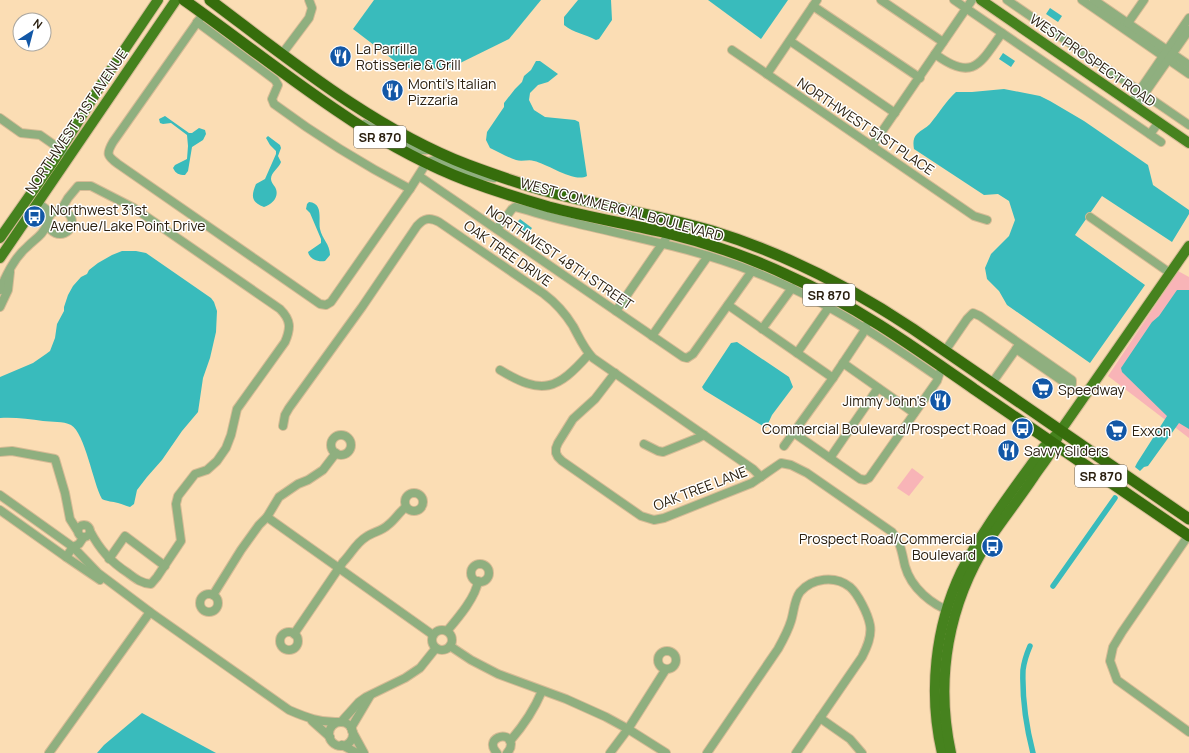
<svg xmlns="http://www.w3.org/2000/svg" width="1189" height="753" viewBox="0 0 1189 753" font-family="Manrope,sans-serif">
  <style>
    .green { fill: #f8b4b7 }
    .water { fill: #39bbbc }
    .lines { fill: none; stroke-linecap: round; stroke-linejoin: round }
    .canal { stroke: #39bbbc; stroke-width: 5.5 }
    .minor-casing { stroke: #d6bb96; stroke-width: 10 }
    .major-casing { stroke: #d6bb96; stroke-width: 12 }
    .highway-casing { stroke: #d6bb96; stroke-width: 13 }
    .minor { stroke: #8faf7f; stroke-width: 8 }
    .major { stroke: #46821e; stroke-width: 10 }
    .highway { stroke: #366d0c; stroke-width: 11 }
    .labels { text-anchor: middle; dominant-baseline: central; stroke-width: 3; stroke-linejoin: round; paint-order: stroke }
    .shield { fill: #fff; stroke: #6b6358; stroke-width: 1 }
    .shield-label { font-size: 13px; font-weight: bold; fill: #2b2010 }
    .poi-label { font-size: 14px; fill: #2b2010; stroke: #fff; text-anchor: start }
    .street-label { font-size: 14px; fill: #2b2010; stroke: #fff }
  </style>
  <rect width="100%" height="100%" fill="#fbddb4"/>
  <g class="green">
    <polygon points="1178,271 1189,277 1189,438 1108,376"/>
    <polygon points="912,468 924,477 909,496 897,488"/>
  </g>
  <g class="water">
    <polygon points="374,0 541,0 509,39 450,68 414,70 400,65 353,29"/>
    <path d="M 578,0 L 611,0 L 612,20 L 599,39 L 596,40 C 585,34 574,33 564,25 L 564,17 Z"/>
    <polygon points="708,0 788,0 761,39"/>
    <polygon points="1050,8 1062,16 1058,22 1046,14"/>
    <polygon points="1003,53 1015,61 1011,67 999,59"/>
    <path d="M 536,61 L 540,61 L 558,74 L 548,82 L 538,85 L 530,93 L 529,100 L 534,110 L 545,117 L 575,120 L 579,122 L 587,176 C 574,183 548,164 534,161 C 529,159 522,162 516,160 C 507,157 499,152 490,148 L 486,140 L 487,132 L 504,107 L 504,103 L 515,89 L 522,82 L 524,76 L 531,70 Z"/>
    <path d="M 1004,89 L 1040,96 L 1050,101 L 1084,121 L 1148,165 L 1153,185 L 1189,210 L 1189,214 L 1172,242 L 1102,196 L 1075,235 L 1145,285 L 1090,363 L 1007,305 L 999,291 L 987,279 L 985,268 L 991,254 L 1009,236 L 1015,220 L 1009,201 L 998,194 L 984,195 L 914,149 C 913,143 913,138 917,134 C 921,130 926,128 930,124 C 939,113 946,101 956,92 L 972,92 Z"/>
    <path d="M 165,116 L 189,133 L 192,133 L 199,128 L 205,130 L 206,134 L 203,140 L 192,147 L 188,171 L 185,175 C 179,175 176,174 173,168 L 175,165 L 187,159 L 188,146 L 187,135 L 171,123 L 163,124 L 160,123 L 159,119 Z"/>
    <path d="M 268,136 L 280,145 L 281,148 L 278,156 L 281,162 C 279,168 271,172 271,179 C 271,182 273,184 275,187 C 280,196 273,204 264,207 C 251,202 251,196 256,184 L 265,179 L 276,154 L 276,151 L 270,145 L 266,138 Z"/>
    <path d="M 309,202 C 324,203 318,221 320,229 C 322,239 330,244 330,255 L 325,261 C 318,262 310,260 308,252 L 321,243 L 321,239 L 310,213 L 306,209 L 307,204 Z"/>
    <polygon points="520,219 532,228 528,234 515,225"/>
    <path d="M 122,251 L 136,251 L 146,253 L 211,298 L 214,302 L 217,311 L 216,332 L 210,358 L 203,378 L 198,412 L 182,431 L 162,460 L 147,477 L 137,490 L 134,504 L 130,507 C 125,506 123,504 118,503 C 112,501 108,502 102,499 C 93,483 85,433 71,425 C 63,421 52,422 43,421 C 29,419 14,417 0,418 L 0,377 L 33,363 L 46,354 L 50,351 L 55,338 L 57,324 L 64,311 L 64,307 L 68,295 L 73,286 L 81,277 L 87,274 L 89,270 L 98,263 L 112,255 Z"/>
    <polygon points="1177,290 1189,290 1189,429 1179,423 1148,466 1144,467 1140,471 1135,467 1137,463 1167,416 1122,372 1121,368 1152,322 1159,316"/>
    <polygon points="737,342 789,377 793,387 772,415 766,428 704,390 702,387 731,343"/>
    <polygon points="142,713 216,753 97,753 104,745"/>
  </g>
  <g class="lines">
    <g class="canal">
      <polyline points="1053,586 1115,498"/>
      <path d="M 1030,646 C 1027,653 1024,662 1023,670 C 1022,698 1026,726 1033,753"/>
    </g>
    <defs>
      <g id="minor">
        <polyline points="881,0 943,42"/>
        <polyline points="954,0 1161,142"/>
        <polyline points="1007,0 1189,125"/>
        <polyline points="1082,0 1189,74"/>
        <polyline points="1094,0 1189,65"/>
        <polyline points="813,6 920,78"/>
        <path d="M 203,14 L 113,142 C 106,154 107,156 118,164 L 320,304 L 326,305 L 331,302 L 410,189 L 427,162 L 438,159 L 477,175 L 494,178"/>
        <path d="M 197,22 L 275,80 L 278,85 L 272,99 L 274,104 C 317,136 362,164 410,189"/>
        <polyline points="1128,23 1144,0"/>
        <polyline points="790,41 895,113"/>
        <polyline points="732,50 974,216 987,220"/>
        <polyline points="282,54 309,18 312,8 309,0"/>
        <path d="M 935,54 C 973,82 980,64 1002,33"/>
        <polyline points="767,74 817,0"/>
        <polyline points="1131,103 1189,18"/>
        <polyline points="1136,106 1189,30"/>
        <polyline points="0,118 21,133 40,135 70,156"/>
        <polyline points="365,124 420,150 432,150"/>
        <polyline points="1150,134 1159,122"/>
        <polyline points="872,146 972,0"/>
        <polyline points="419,176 683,357 687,358 693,354 752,271"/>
        <polyline points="38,203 50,212 54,212"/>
        <polyline points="34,209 42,214 48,221"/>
        <circle cx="60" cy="222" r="12"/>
        <path d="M 61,210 L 68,198 L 78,186 L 91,186 L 134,208 L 280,309 C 291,320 291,328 285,342 L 237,409 L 231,435 L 226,448 L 217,461 L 207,470 L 195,474 L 178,496 L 176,504 L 181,541 L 157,577 L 151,584 C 141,583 136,579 128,573 C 111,562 100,550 90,531"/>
        <polyline points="1090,217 1170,273"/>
        <path d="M 497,229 L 512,209 L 515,207 C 534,212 552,218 571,222 C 631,237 694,248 752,271 C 820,297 879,336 938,377"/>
        <path d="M 0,290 C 6,275 15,257 27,247 C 36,238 42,236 48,223"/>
        <polyline points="728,305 833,378"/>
        <polyline points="0,307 8,290 10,272"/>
        <polyline points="616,311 669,234 670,220"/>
        <polyline points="762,329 792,288"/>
        <polyline points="652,336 708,256"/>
        <polyline points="945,351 967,319 973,313 980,316 1072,380 1072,384 1071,386 1068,385 1016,349"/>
        <polyline points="797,353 829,307"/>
        <polyline points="843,363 914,413"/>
        <path d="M 500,370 C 543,396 557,390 589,354"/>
        <path d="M 615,373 L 595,399 L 573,419 L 558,443 L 556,448 L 556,453 L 558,457 L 562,461 L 641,516 L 654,520 L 664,518 L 752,483 L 781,463 L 791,465 L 807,473 L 892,532 C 901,542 902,554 905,566 C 911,588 932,605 952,612"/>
        <polyline points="992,383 1019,345"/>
        <path d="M 283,426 L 285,415 L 289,408 L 362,307 L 417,226 C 424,218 430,217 439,222 L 544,294 C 556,303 565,313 573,326 C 579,337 584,349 593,358 L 753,469 L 761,477"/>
        <polyline points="794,433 860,479 865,480 869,478 937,381 940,372"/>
        <circle cx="341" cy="445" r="10"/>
        <polyline points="644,444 658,451 663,452 698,438 704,435"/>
        <polyline points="784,446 833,378 863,333 867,324"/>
        <polyline points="0,452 12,451 55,459 65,493 70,519 77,530"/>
        <polyline points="830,458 878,388"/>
        <circle cx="414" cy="502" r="9"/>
        <path d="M 0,495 L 73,547 L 98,573 L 150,612 L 289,710 C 305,717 321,723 339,722"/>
        <polyline points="0,510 66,557 100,580"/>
        <polyline points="267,517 433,635"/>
        <circle cx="84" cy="531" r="6"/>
        <polyline points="1188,536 1122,632 1113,647 1110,661 1117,680 1189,732"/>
        <polyline points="66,557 73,547 79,544 83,538"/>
        <polyline points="109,559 125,536 165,566"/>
        <circle cx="480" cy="573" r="9"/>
        <circle cx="209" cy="603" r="9"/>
        <polyline points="213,595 241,550 259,525 267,517 279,497 298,484 308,480 323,470 336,453"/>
        <circle cx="442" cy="640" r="10"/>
        <path d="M 447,631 C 458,618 476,597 478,581"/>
        <circle cx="289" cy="641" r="9"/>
        <path d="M 294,634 L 343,562 C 351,554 356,543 366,537 C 373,532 382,531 388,525 C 395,520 399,512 406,507"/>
        <polyline points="450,646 471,660 498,674 566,699 606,717 628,729 610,753"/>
        <circle cx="667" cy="660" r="9"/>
        <polyline points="820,718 850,739 862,753"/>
        <polyline points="312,721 330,737"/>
        <polyline points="341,722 359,702 366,697 405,678 420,668 436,648"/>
        <circle cx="341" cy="734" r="12"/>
        <polyline points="351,728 370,696"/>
        <polyline points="352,731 364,753"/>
        <path d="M 510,741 C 524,725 534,710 542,691"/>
        <polyline points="342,745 357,753"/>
        <polyline points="49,753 150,612"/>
        <path d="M 497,753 C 483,739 509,729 511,744 C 511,748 510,750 507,753"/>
        <polyline points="666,753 628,729 666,669"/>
        <path d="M 707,753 L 778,649 C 783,640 788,631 791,621 C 794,612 794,600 800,592 C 812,578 835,575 850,587 C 858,594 868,614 870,625 C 872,636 867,647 862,657 L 796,753"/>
      </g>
      <g id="major">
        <polyline points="981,0 1189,143"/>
        <polyline points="0,238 51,165 104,80 158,0"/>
        <polyline points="0,258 176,0"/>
        <path d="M 942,753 C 928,693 935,627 961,572 C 983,528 1015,488 1043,448 L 1055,436"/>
        <path d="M 951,753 C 935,679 948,604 989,540 C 1003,519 1019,499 1033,478 C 1038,470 1044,463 1049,455 C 1053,447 1057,439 1061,430 L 1189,246"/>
      </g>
      <g id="highway">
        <path d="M 184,0 C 275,64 361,140 466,180 C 493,190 521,199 549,207 C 588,217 628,224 667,233 C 708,243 749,257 787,275 C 855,305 914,347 974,389 C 1046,438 1118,487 1189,536"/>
        <path d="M 210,0 C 290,60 374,129 468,165 C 495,175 523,185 550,192 C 604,207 659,215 712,231 C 784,253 850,287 913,329 L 1189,519"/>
      </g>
    </defs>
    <use href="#minor" class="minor-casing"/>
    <use href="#major" class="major-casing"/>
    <use href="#highway" class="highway-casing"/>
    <use href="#minor" class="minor"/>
    <use href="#major" class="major"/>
    <use href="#highway" class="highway"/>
  </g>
  <defs>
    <symbol id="restaurant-disc" viewBox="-11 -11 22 22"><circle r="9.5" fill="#1257a6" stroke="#fff"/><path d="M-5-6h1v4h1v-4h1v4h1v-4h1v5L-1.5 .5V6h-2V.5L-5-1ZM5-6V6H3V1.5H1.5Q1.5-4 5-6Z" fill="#fff"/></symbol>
    <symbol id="bus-disc" viewBox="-11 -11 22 22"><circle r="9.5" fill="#1257a6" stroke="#fff"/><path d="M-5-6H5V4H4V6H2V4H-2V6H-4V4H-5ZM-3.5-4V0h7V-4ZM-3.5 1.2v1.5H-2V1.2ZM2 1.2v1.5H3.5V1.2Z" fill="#fff"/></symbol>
    <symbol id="supermarket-disc" viewBox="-11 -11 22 22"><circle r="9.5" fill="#1257a6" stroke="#fff"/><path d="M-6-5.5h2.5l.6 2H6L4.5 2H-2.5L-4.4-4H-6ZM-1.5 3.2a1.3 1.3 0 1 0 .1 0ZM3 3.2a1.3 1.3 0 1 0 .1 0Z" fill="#fff"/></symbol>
  </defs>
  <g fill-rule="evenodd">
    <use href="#restaurant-disc" x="328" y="44" width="25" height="25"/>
    <use href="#restaurant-disc" x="380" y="78" width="25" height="25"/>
    <use href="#bus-disc" x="22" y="204" width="25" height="25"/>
    <use href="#supermarket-disc" x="1030" y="376" width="25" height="25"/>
    <use href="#restaurant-disc" x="928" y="388" width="25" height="25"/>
    <use href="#bus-disc" x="1010" y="416" width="25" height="25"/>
    <use href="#supermarket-disc" x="1104" y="418" width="25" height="25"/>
    <use href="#restaurant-disc" x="996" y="438" width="25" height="25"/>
    <use href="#bus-disc" x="980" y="534" width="25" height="25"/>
  </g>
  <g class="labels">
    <g class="shield">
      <rect x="354" y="126" width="52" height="22" rx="3"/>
      <rect x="803" y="284" width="52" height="22" rx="3"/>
      <rect x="1075" y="465" width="52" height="22" rx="3"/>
    </g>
    <g class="shield-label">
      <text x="380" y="137">SR 870</text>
      <text x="829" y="295">SR 870</text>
      <text x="1101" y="476">SR 870</text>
    </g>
    <g class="poi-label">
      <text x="356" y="48">La Parrilla<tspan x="356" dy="16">Rotisserie &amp; Grill</tspan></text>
      <text x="408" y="83">Monti's Italian<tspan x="408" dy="16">Pizzaria</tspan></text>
      <text x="50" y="209">Northwest 31st<tspan x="50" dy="16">Avenue/Lake Point Drive</tspan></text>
      <text x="1058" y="389">Speedway</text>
      <text x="926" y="400" text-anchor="end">Jimmy John's</text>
      <text x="1006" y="428" text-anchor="end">Commercial Boulevard/Prospect Road</text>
      <text x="1132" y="430">Exxon</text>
      <text x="1024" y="450">Savvy Sliders</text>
      <text x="976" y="538" text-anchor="end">Prospect Road/Commercial<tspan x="976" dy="16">Boulevard</tspan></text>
    </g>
    <g class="street-label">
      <text transform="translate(1093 60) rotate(35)">WEST PROSPECT ROAD</text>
      <text transform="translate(76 121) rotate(-56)">NORTHWEST 31ST AVENUE</text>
      <text transform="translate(866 126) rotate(34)">NORTHWEST 51ST PLACE</text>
      <text transform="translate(622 209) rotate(15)">WEST COMMERCIAL BOULEVARD</text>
      <text transform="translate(508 253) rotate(35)">OAK TREE DRIVE</text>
      <text transform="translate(560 257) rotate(34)">NORTHWEST 48TH STREET</text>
      <text transform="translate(700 488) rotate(-21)">OAK TREE LANE</text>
    </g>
  </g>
  <g transform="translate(32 32) rotate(36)"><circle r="19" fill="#ffffff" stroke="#aaa69f"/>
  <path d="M0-3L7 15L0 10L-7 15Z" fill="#1257a6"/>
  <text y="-6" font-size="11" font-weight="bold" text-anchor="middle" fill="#2b2010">N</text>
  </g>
</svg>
